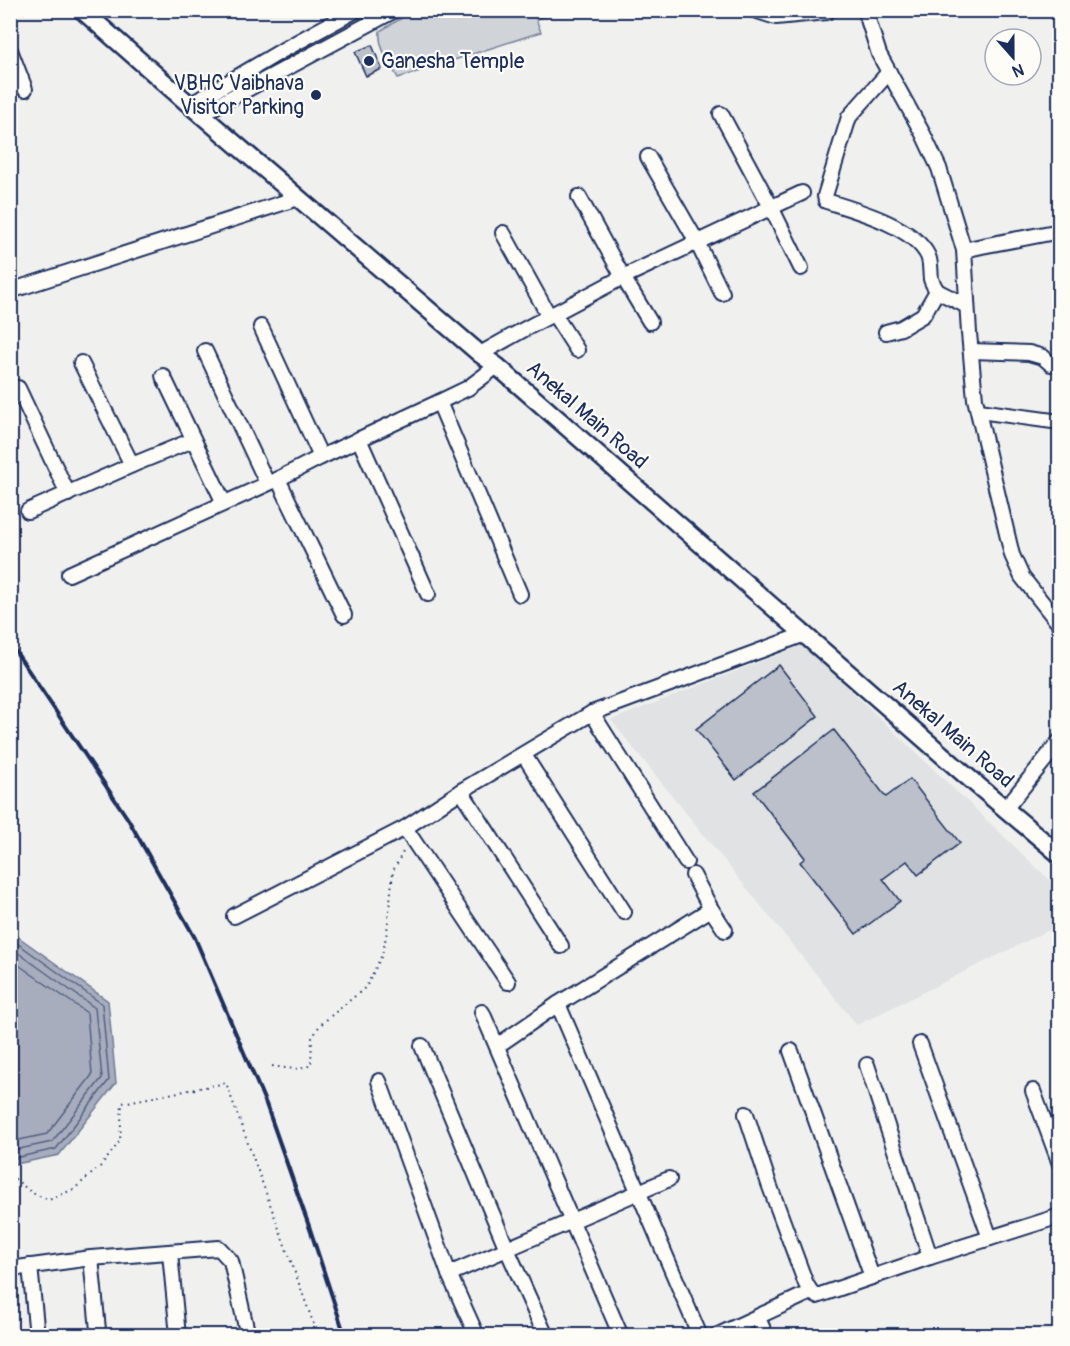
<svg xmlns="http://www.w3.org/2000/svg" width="1070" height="1346" viewBox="0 0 1070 1346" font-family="Pangolin,sans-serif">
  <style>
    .built { fill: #e0e2e3 }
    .green { fill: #d0d3d8; stroke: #76819b; stroke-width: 1.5 }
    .water { fill: #a7adbd; stroke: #6f7b97; stroke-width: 1.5 }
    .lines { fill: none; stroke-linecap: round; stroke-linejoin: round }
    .shore { stroke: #536184; stroke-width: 1.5 }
    .building { fill: #bbc0ca; stroke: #1b2f5e; stroke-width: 1.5 }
    .minor-casing { stroke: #1b2f5e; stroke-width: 18 }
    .major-casing { stroke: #1b2f5e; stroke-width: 21 }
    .path { stroke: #1b2f5e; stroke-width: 2; stroke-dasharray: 1.5 4.5; stroke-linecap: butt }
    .minor { stroke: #fdfcf7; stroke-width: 14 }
    .major { stroke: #fdfcf7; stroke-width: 16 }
    .rail { stroke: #1b2f5e; stroke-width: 4 }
    .poi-dot { fill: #1b2f5e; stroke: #fdfcf7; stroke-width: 2 }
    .labels { text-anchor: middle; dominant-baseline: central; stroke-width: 4.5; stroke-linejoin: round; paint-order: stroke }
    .poi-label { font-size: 21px; fill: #1b2f5e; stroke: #fdfcf7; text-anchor: start }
    .street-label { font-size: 21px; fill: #1b2f5e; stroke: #fdfcf7 }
  </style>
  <rect width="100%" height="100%" fill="#f0f0ee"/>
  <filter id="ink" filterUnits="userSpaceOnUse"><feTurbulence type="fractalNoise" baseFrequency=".0167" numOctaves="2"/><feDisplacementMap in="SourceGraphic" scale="12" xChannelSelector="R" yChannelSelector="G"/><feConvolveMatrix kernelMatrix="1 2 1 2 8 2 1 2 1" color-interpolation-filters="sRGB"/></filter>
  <g filter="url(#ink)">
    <polygon class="built" points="803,645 1059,889 1059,925 857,1025 611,720"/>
    <path class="green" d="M 415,10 L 567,10 L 567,11 L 536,19 L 541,32 L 398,78 C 390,63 378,48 380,31 Z"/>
    <polygon class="water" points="10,931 108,1001 116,1083 59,1155 11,1165"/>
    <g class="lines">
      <g class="shore">
        <polyline points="10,938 102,1004 109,1080 56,1149 10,1159"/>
        <polyline points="10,947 95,1008 102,1078 52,1142 10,1151"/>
        <polyline points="10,959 87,1013 92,1075 47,1134 10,1142"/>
      </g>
    </g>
    <g class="building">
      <polygon points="372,45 382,69 366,76 355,52"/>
      <polygon points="779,665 818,716 736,780 696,729"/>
      <polygon points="834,730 886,797 910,779 960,843 918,875 907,861 883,879 900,901 856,934 800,862 805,858 754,792"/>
    </g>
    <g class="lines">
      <defs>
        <g id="minor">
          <polyline points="754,10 776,17 827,12 827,10"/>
          <polyline points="865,10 879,54 923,134 939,168 964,250 969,333 975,399 1012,555 1022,577 1060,625"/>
          <polyline points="10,50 25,89"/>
          <polyline points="190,105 283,50 356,10"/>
          <polyline points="201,114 395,10"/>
          <polyline points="721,114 771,207 801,268"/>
          <polyline points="648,157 697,242 722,293"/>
          <polyline points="579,197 623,277 650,322"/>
          <polyline points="503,233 549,316"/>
          <polyline points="964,250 982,246 1060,231"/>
          <polyline points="10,291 298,198"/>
          <polyline points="937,291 967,306"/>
          <polyline points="554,314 577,350"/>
          <polyline points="261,327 321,457"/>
          <path d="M 886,332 L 901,328 L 923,315 L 937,291 C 935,287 932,283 931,279 C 930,271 931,263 928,256 C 914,226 855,210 826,201 L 825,196 L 849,117 L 889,72"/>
          <polyline points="205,351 267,483"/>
          <polyline points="971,351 1029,353 1043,357 1051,364"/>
          <polyline points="480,354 523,330 623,277 802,193"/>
          <polyline points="81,363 132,465"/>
          <polyline points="163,376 224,503"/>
          <polyline points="18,388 68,494"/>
          <polyline points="439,402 520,594"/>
          <polyline points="979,411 1060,422"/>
          <polyline points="359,439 428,594"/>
          <polyline points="278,479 344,615"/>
          <polyline points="28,511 132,465 193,440"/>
          <polyline points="69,574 278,479 321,457 439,402 468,388 497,366"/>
          <polyline points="592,713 686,862"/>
          <polyline points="524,755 624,912"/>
          <polyline points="461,791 561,946"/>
          <polyline points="1005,809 1060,741"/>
          <polyline points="405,828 508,982"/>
          <polyline points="693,875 711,909 725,930"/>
          <polyline points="234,916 405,828 461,791 592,713 805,634"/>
          <polyline points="482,1012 621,1336"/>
          <polyline points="920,1044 990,1238"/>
          <polyline points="422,1046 507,1249 545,1334"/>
          <polyline points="497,1046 558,1004"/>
          <polyline points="791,1051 872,1277"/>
          <polyline points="867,1065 930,1257"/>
          <polyline points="379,1081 449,1274"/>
          <polyline points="1033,1091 1060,1164"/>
          <polyline points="746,1114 769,1184 806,1284 811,1292 817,1296 930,1257 1060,1216"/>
          <polyline points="170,1253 178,1336"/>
          <polyline points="91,1258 98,1330"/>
          <polyline points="30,1266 37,1336"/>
          <polyline points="10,1269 91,1258 219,1248 231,1261 248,1336"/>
          <polyline points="758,1318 766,1336"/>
          <polyline points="477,1336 449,1274 669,1179"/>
          <polyline points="700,1336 558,1004 711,909"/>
          <polyline points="716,1336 811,1292"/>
        </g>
        <polyline id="major" points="82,10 190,105 480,354 497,366 963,773 1060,855"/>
      </defs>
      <use href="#minor" class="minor-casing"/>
      <use href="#major" class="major-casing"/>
      <g class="path">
        <path d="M 272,1066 C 286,1068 298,1071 311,1065 L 312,1038 L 320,1025 L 366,987 L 382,955 L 387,932 L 393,871 L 404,850"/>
        <polyline points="10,1175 32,1193 49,1200 74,1189 102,1165 120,1141 122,1103 226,1083 318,1336"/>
      </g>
      <use href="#minor" class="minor"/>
      <use href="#major" class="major"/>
      <polyline class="rail" points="10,643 128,819 195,938 266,1104 310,1229 345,1336"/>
    </g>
  </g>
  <g class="poi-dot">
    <circle cx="369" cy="61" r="6"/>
    <circle cx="316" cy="95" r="6"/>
  </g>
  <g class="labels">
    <g class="poi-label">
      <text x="381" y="61">Ganesha Temple</text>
      <text x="304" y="83" text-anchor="end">VBHC Vaibhava<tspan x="304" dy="24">Visitor Parking</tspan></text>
    </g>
    <g class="street-label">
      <text transform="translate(587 415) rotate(41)">Anekal Main Road</text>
      <text transform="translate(953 734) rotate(41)">Anekal Main Road</text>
    </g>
  </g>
  <rect width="1070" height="1346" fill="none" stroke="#fdfcf7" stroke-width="36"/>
  <rect x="18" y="18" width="1034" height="1310" fill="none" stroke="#1b2f5e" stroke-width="2" filter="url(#ink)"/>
  <g transform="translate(1013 57) rotate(159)"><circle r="28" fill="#fdfcf7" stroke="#a3aaba" stroke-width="1.5"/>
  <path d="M0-4.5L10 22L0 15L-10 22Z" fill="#1b2f5e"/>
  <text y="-9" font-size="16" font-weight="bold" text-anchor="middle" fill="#1b2f5e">N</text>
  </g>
</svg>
